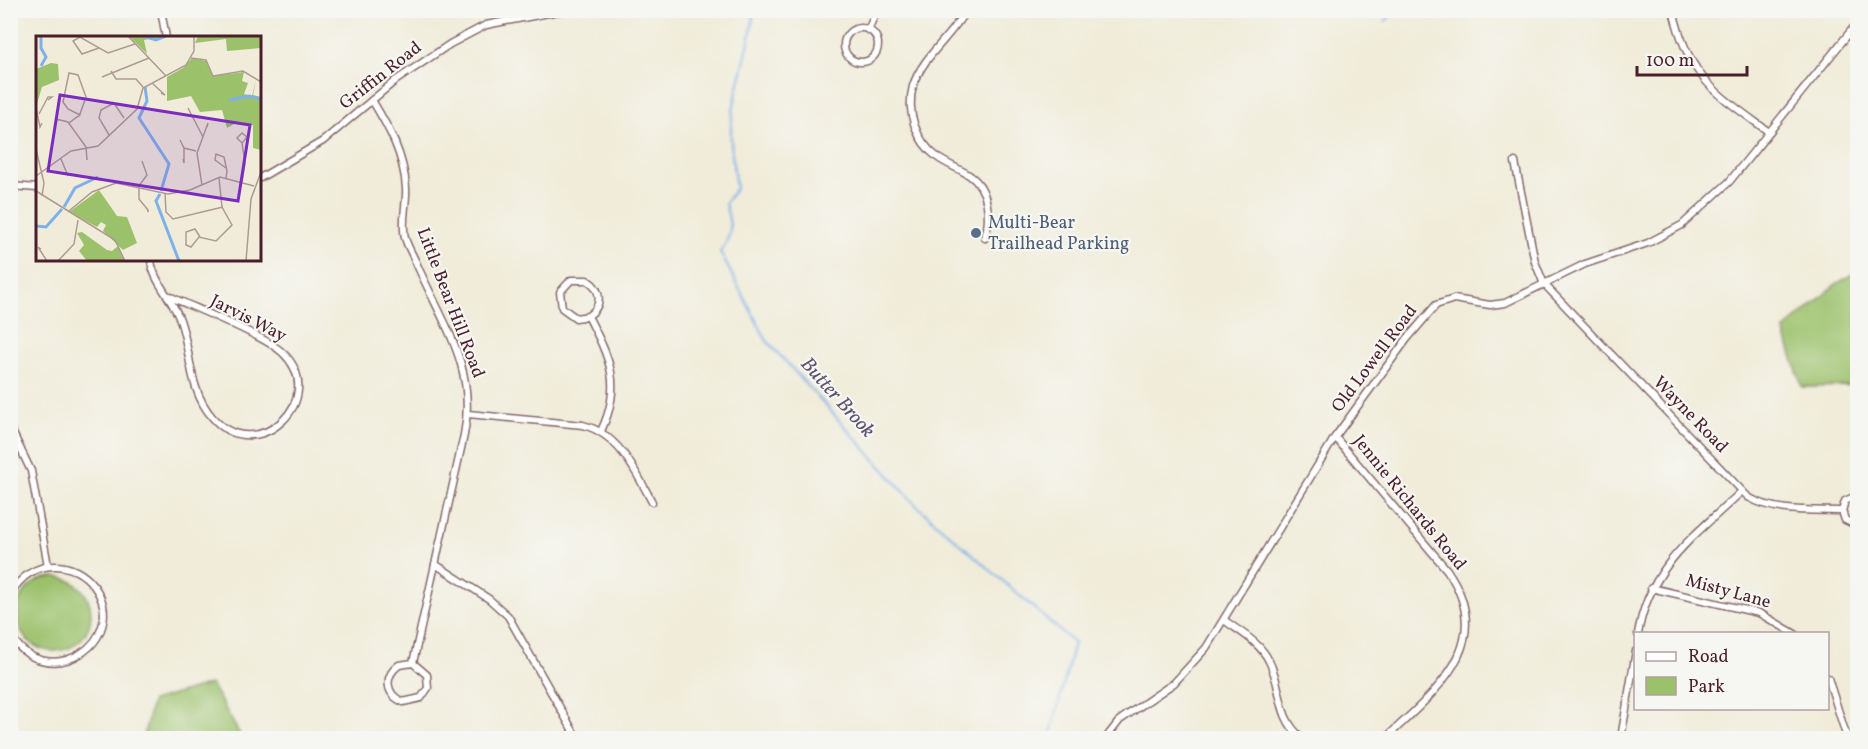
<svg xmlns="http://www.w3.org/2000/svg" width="1868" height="749" viewBox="0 0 1868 749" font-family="Vollkorn,serif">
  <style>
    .green { fill: #9bc16b; stroke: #72704b; stroke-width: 1.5 }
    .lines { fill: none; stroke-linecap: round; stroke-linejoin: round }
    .stream { stroke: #7eb0ea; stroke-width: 2 }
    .street-casing { stroke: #846768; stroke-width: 9 }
    .street { stroke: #fff; stroke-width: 6 }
    .service-dot { fill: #5c6f8a; stroke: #f6f6f2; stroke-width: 2 }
    .labels { text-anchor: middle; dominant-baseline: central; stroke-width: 4.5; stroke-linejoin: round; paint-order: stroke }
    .street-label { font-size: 18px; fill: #4a1f2b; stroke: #f6f6f2 }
    .service-label { font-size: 18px; fill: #4e5e75; stroke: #f6f6f2; text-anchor: start }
    .water-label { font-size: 20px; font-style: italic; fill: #5c526e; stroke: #f6f6f2 }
    .inset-river { fill: none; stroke: #7eb0ea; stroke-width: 3 }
    .inset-road { fill: none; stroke: #ae9a93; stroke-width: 1.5 }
    .view { fill: #7b2cbf; fill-opacity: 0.15; stroke: #7b2cbf; stroke-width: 3 }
    .inset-edge { fill: none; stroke: #4a1f2b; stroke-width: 3 }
  </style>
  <rect width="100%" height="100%" fill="#f6f6f2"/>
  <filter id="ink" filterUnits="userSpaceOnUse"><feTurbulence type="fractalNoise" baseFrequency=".0167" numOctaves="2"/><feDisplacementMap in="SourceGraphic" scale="12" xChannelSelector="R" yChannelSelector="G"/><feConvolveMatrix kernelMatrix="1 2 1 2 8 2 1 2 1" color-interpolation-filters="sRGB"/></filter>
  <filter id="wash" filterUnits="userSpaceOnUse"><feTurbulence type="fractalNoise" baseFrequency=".008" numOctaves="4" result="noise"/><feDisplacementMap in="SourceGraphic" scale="24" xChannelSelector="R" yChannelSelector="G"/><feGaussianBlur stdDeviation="1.35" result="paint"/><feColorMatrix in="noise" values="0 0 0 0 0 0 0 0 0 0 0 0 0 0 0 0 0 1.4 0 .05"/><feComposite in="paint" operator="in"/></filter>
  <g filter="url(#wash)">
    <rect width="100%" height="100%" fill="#f0ecd9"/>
    <g class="green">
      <polygon points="1857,271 1857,386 1802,387 1784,330 1836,284"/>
      <circle cx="54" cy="614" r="37"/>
      <polygon points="211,684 242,738 143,738 152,701"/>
    </g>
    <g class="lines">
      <g class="stream">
        <path d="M 754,10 C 751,45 739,76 733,110 C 728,135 733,163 736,188 L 725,203 C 731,225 734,233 720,252 L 767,341 L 917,506 L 1074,643 L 1050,738"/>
        <polyline points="1385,21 1398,10"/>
      </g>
    </g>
  </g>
  <g filter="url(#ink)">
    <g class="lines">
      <defs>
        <g id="street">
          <polyline points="161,10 166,38"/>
          <path d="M 966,10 C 951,37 922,57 913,86 C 906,112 916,141 937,157 C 946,164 958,168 969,175 C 989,188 991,217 985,238"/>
          <path d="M 1673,10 C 1689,79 1715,92 1769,132"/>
          <circle cx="861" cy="45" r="17"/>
          <polyline points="868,30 877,10"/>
          <path d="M 372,100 C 389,128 404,155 406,188 C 407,204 401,221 405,238 C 408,248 414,257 418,267 C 444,325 477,369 464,435 L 413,663 L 399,665 C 384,676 385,694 403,702 L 421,698 L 428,688 L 427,675 L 413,663"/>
          <path d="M 1515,162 L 1535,262 L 1544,284 L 1748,497 C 1775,513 1811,510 1842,511"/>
          <polyline points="260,178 323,141 395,81 450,44 486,25 564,10"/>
          <polyline points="10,186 38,188"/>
          <path d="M 151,260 C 153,282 173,299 180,320 C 192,354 188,390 213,418 C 257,468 330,398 283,353 C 264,335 196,309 169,296"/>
          <path d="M 588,316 L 576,318 L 562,308 L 560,292 L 571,280 L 587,280 C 602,289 603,306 588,316 C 610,359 623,385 601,431"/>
          <path d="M 468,414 L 583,425 C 619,434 636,472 652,502"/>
          <polyline points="10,427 31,471 48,566"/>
          <path d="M 1335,437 L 1447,570 C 1498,644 1436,690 1386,738"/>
          <polyline points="1858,495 1845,501 1842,511 1845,520 1858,526"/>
          <polyline points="435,564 489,599 508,616 577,738"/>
          <polyline points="1651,588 1759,613 1795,634"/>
          <path d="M 10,594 C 20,578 35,566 54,566 C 70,566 84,573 94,586 C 133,640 46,697 10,634"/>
          <path d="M 1224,620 C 1240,632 1260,642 1269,661 C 1283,688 1276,717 1302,738"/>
          <path d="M 1638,634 C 1649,566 1695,536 1742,491"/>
          <polyline points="1828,678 1847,738"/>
          <polyline points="1106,738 1120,720 1174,683 1206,648 1335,437 1407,339 1436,305 1454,299 1490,305 1505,303 1585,264 1648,243 1682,225 1729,182 1858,22"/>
          <polyline points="1621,738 1636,651"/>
        </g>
      </defs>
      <use href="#street" class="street-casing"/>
      <use href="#street" class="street"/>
    </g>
  </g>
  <circle class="service-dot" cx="976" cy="233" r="6"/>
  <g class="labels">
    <g class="street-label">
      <text transform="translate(381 76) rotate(-38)">Griffin Road</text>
      <text transform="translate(450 303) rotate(69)">Little Bear Hill Road</text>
      <text transform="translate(248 319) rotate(27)">Jarvis Way</text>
      <text transform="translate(1375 359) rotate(-53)">Old Lowell Road</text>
      <text transform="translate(1690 415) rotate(46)">Wayne Road</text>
      <text transform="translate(1409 503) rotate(51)">Jennie Richards Road</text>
      <text transform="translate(1728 592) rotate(15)">Misty Lane</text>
    </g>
    <g class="service-label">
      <text x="988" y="223">Multi-Bear<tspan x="988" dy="21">Trailhead Parking</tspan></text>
    </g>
    <g class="water-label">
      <text transform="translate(837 398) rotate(48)">Butter Brook</text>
    </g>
  </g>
  <g transform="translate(36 36)">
    <rect width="225" height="225" fill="#f0ecd9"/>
    <path d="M 93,0 L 131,0 L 108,4 L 111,18 ZM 225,0 L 225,12 L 191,15 L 190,3 L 159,7 L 162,0 ZM 156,22 L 170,25 L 177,40 L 208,36 L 206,45 L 212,47 L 208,58 L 216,60 L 220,44 L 217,59 L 225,61 L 225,114 L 217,112 L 217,89 L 200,87 L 191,92 L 186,74 L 164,76 L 155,60 L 131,65 L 131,41 L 147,32 ZM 15,27 L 22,28 L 23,44 L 6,51 L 0,71 L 0,33 ZM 63,154 L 81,180 L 91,181 L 101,207 L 87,214 L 67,195 L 70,189 L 65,186 L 61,191 L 33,176 ZM 46,196 L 71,214 L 76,215 L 82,210 L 88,225 L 51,225 L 43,215 L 48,209 L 41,197 Z" fill="#9bc16b"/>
    <path class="inset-river" d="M 5,0 L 5,12 L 10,21 L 5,30M 107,0 L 120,4 L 130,0M 109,51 L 111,65 L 103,82 L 133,128 L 125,155M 193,64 L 213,60 L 225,63M 124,158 L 120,165 L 143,225M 28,171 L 39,152 L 62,141M 0,190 L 10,191 L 26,173"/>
    <path class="inset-road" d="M 92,0 L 130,40M 63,12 L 46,18 L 37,5 L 44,1 L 72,17 L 99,8M 155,22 L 170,24 L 177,40 L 207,35 L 225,46M 75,35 L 80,43 L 100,43 L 107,51M 66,41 L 113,22M 116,47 L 129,59 L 125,57M 0,72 L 4,91 L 6,87M 154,76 L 152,72 L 167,101M 3,78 L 12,61 L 16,61 L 12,64M 23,84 L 20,83 L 32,86 L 50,111 L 51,124M 33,87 L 41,81 L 43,80 L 44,79 L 44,78 L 50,61 L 42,39 L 33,37 L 27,66 L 32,73 L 44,79M 73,99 L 63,82 L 65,74 L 78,67 L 88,82M 144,104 L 148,112 L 160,115M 0,113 L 8,147 L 6,160M 25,123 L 32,140M 147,123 L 148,127 L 148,112M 190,132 L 179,124 L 180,118 L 188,121 L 191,135 L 190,142M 0,140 L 35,115 L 62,110 L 101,73 L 107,52 L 150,29 L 158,15 L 158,0M 206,147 L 209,127 L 206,107 L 211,101 L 206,97 L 201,102 L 206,107M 166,149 L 161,117 L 172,87 L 171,91M 102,151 L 111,139 L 106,125M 103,152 L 103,163 L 112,174 L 112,176 L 111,172M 0,155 L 79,204 L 89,225M 129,157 L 130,176 L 137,183 L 187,171M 33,175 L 56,156 L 80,147 L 132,158 L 154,154 L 184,141 L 218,150M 164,201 L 159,193 L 150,196 L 150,209 L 155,211 L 163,201 L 180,205 L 196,189 L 186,171 L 183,142M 5,213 L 2,211 L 11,225M 22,225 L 38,208 L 42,184M 210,225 L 215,163 L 225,136"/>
    <path class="view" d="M 24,59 L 214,89 L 202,165 L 12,135 Z"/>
    <rect width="225" height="225" class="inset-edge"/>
  </g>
  <rect width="1868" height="749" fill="none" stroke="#f6f6f2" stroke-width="36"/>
  <rect x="1634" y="632" width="195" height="78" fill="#f6f6f2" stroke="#b1a0a2" stroke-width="1.5"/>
  <rect x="1646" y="652" width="30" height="9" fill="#ffffff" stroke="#b1a0a2" stroke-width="1.5"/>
  <text x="1688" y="662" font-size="18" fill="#4a1f2b">Road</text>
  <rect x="1646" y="677" width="30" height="18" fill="#9bc16b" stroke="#b1a0a2" stroke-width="1.5"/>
  <text x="1688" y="692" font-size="18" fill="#4a1f2b">Park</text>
  <path d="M1637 66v9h110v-9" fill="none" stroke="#4a1f2b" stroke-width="3"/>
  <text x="1646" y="66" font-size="18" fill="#4a1f2b" stroke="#f6f6f2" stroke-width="4.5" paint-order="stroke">100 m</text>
</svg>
